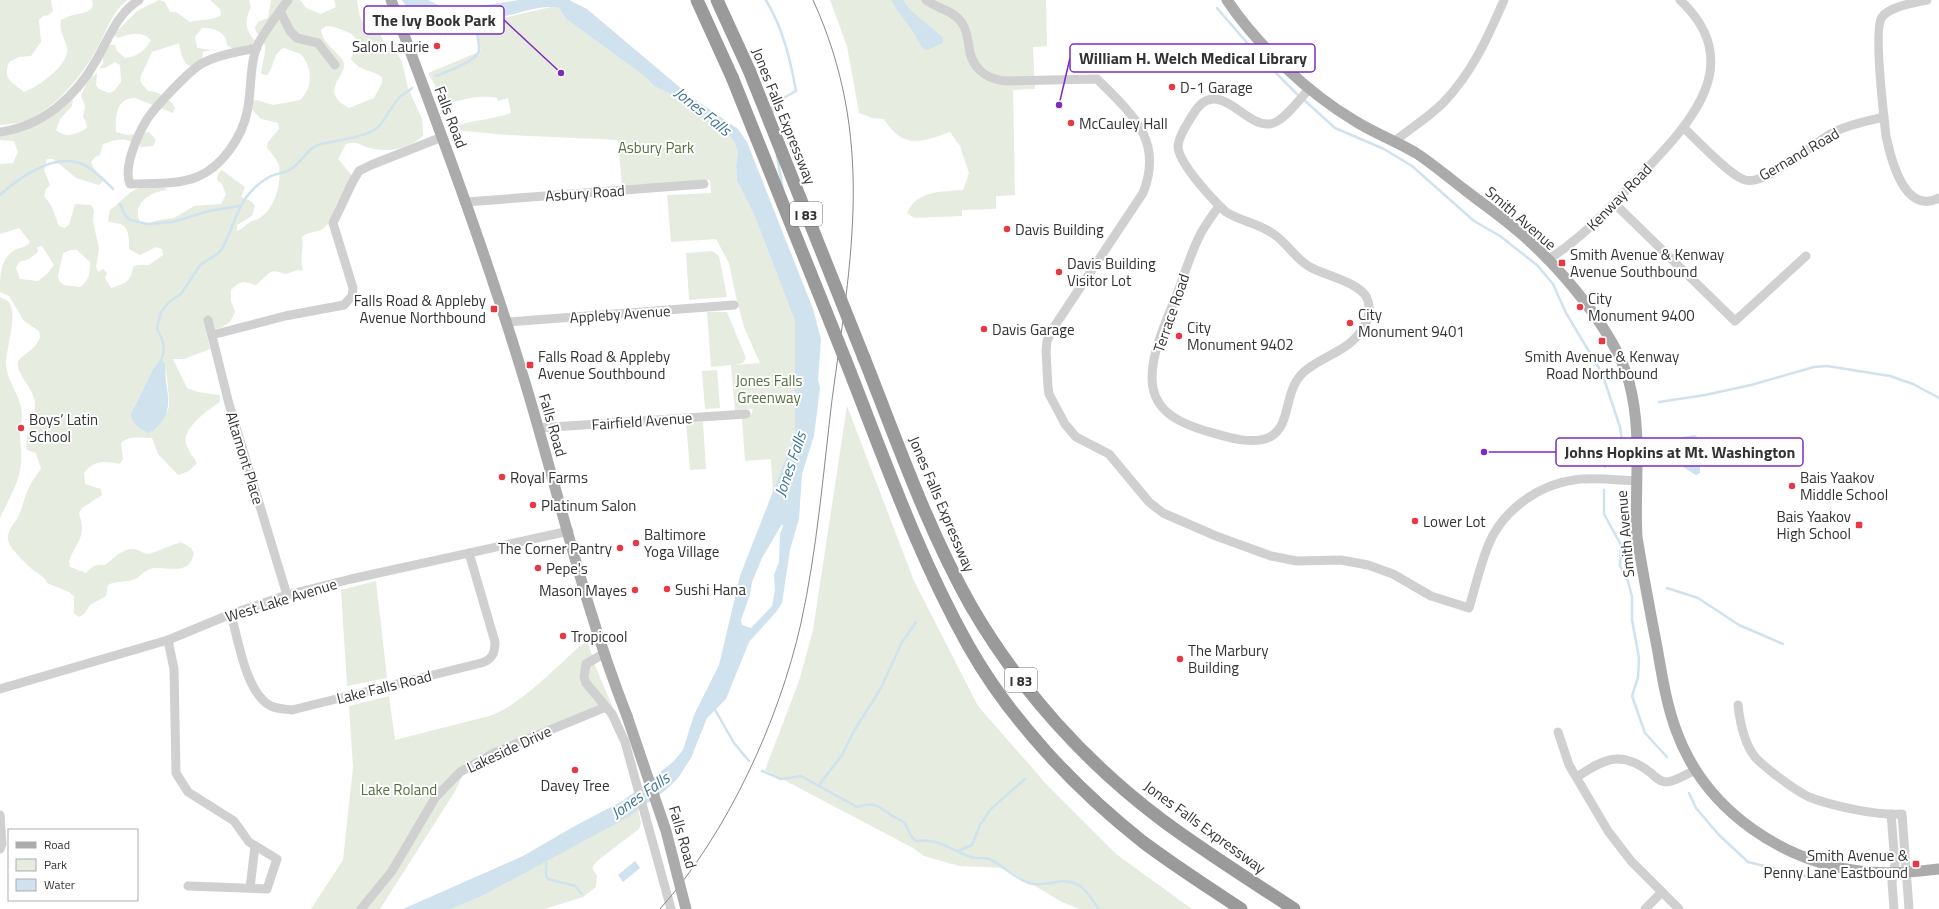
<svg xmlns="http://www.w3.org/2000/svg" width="1939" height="909" viewBox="0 0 1939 909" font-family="'Titillium Web',sans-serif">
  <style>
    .green { fill: #e6ecdf; fill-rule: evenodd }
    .water { fill: #cfe2ee; fill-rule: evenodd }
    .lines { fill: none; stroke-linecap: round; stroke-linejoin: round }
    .stream { stroke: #cfe2ee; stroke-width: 2.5 }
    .minor { stroke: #d0d0d0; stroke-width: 9 }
    .major { stroke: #ababab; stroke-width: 11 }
    .highway { stroke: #9a9a9a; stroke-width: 13 }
    .tram { stroke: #888; stroke-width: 1 }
    .major-bridge { stroke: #ababab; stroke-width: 11 }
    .highway-bridge { stroke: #9a9a9a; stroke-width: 13 }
    .poi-dot { fill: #e63946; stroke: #fff; stroke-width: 1.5 }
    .labels { text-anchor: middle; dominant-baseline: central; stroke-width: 4; stroke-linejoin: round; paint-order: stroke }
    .shield { fill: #fff; stroke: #707070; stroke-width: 1 }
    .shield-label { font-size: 14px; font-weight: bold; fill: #333 }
    .poi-label { font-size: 15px; fill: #333; stroke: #fff; text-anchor: start }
    .street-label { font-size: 15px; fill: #333; stroke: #fff }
    .park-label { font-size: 15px; fill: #56703f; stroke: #fff }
    .water-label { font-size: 16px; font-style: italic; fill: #3f7597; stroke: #fff }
    .leader { fill: none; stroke: #7b2cbf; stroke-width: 1.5 }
    .callout-dot { fill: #7b2cbf; stroke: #fff; stroke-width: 1.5 }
    .callout { fill: #fff; stroke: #7b2cbf; stroke-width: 1.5 }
    .callout-label { font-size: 16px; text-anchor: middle; font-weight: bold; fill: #333 }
  </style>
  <rect width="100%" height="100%" fill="#fff"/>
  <g class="green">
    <path d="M 0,0 L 51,0 L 53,11 L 49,15 L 43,16 L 39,20 L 41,42 L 31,56 L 19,57 L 9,62 C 3,80 11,81 24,92 C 38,87 71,64 67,47 C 65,38 58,30 61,20 C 65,18 69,16 73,15 C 81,13 96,13 92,0 L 128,0 C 114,9 107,29 100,43 C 85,72 56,110 24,121 C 17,124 8,124 0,125 Z"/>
    <path d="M 159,0 L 165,2 L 170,12 L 176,12 L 190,22 C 200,19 213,21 221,15 L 220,9 L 210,0 L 249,0 L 251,7 C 244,21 245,30 256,42 L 253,47 L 237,52 L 227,45 C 227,32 213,27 202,28 L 195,37 L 197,48 L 212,50 L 203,52 L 202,63 L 191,66 L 186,64 L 181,54 L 179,43 L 152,52 L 140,78 L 141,83 L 148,91 C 158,91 171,99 175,108 L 173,113 L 135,98 C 116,97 115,118 116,132 L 127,135 L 149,132 L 156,140 L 153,146 L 141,147 C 125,137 121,138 103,144 L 100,155 L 95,157 L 91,162 L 93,167 L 103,181 L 99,185 L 76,178 L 53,159 L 47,159 L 44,170 L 50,185 L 46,189 L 44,196 L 51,205 L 59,226 L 64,228 L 69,225 L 75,204 L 91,205 L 94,210 L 93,221 L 99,249 L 96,267 L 98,272 L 103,269 L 107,273 L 105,278 L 111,288 C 123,284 132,282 133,267 L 138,265 L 149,265 L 163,255 L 162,249 L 156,247 L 140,255 L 129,249 C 129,241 130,229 121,224 C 118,223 113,223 108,221 L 110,210 C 125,199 132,185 153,186 C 159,187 163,187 168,190 C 152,191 131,203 140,222 L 147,225 L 158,220 L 174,218 L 194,206 L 221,204 L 226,194 L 222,184 L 217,180 L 218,174 L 222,170 L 245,187 L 241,197 L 251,201 L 255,206 L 252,216 L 237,225 L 237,231 C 243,229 245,226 250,222 C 253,220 258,220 261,217 C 276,207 283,179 278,163 C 275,157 271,153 267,148 L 268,142 L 279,129 L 278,123 L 261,119 L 249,106 L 252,101 L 257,100 L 273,105 L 300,100 C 314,86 312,68 301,54 L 284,48 C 272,53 275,67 267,75 L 261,74 C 262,58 272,44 256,32 L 255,27 L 258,22 L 268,18 L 271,0 L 300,0 L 306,8 L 321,14 L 336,7 L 334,0 L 357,0 C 360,19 360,26 379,32 L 387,47 L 397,53 L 402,62 L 408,88 L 422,119 L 423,136 C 408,149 388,153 370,148 C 360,146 357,140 346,144 L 338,159 L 352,176 C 348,185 343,192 338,201 C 333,210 333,221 324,228 C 318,233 308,231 302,237 C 304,250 299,257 303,271 L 297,270 L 286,274 L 274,271 L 269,273 L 256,285 C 242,281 241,280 231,290 L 231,301 L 235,312 L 230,322 L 220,328 L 206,331 L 210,349 L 184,359 L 173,359 L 187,388 L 198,392 L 220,395 L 220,402 C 209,409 181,429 186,444 C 188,451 194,457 197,463 L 189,471 L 178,475 L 158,454 L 152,438 C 142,438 129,435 121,443 L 123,459 L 120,464 C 105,461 94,460 84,473 L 85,484 L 101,489 L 102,495 L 82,508 L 79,513 C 87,538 77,540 69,561 L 70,567 L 86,573 C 92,567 96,563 105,565 C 112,560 124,547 134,549 C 140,550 143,554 149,554 L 181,542 L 191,548 L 194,553 C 189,579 163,564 150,569 C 144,571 140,577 135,579 C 126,583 116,580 108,585 L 106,596 L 90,605 L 84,614 L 79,617 L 74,613 L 74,596 L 69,592 L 47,583 C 44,576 38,574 32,569 C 29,567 13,550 11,547 C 2,533 15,525 20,513 C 27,493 27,487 41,469 L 36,453 L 27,450 C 23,432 39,414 34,398 C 32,389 15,371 18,362 C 21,354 35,352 40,337 L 39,331 L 24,321 L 9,296 L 0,292 C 0,274 0,257 17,249 C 23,247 26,247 30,242 L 19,228 L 0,234 L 0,164 L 13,163 L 18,152 L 14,141 L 0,140 L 0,135 C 29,132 50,117 73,100 L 72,106 L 60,119 L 56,130 C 66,139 77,134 87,128 L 86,122 L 83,117 L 85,106 L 81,96 L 88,80 L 97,73 L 96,85 L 99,89 L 109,93 L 114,91 L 121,82 L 120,65 L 115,62 L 105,68 L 99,68 L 103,64 L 103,52 L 110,45 L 115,45 L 117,51 L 125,58 C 135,58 147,49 151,40 C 141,30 129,34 118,38 L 113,35 L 137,11 ZM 326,26 C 333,26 338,28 345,31 C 362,37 356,45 351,59 C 362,73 369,68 382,77 L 382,83 L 374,98 L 349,108 C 317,91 347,77 344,63 C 341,53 323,46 321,30 ZM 42,246 L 54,265 L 47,274 L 38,281 L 20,279 L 16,268 L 19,262 L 29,259 L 38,252 L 37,247 ZM 71,250 L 77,250 L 90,262 C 90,273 89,281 80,287 L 64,285 L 59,281 L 58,276 L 63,253 ZM 161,360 L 165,363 C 166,370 171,405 168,410 C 165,418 153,426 147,433 L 142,430 L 131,413 C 139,402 152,364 161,360 Z"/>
    <path d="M 830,0 L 1046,0 L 1047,46 L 1033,47 L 1035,89 L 1013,90 L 1015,195 L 996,196 L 996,209 L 962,210 L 962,216 L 914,218 L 907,213 C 917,190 941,192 963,190 L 969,173 L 960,146 L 950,132 C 920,143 903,149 884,119 L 872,118 L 859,113 L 847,46 Z"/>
    <path d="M 551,7 L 559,8 L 566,19 L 643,75 L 654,86 L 678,98 L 688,108 L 716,125 L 730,136 L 735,143 L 738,153 L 736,165 L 737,181 L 755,217 L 795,321 L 795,435 L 773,493 L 771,459 L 745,461 L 742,419 L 751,415 L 753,409 L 735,410 L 731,365 L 711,367 L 707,312 L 727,312 L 746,358 L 743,363 L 735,365 L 760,363 L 744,327 L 736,297 L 729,263 L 716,239 L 671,242 L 667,195 L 711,193 L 710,180 L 622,186 L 618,140 L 508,135 L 454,130 L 453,127 C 473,120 491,120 511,113 L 508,98 L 498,101 L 497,98 C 480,94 458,100 442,106 L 434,83 L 428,73 L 481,51 L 473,25 Z"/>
    <polygon points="712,251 719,256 727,297 689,300 686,253"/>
    <path d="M 0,297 C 4,299 8,300 10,304 C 17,316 6,350 6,364 C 7,380 17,391 21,407 C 23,415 21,425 20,434 C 20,443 22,452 21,462 C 20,482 8,500 0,518 Z"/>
    <polygon points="717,370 720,408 705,409 702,371"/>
    <polygon points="847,406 914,581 978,706 1048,786 1116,854 1192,909 1079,909 1060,901 1005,868 959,866 924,856 913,848 765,770 799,681 813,630"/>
    <polygon points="703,422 706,469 690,470 686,423"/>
    <polygon points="376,581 387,678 347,686 341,590"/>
    <path d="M 588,642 L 594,663 L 613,708 L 514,747 L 465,771 L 454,793 L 380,909 L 311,909 L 343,860 L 353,767 L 349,706 L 389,696 L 395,740 L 489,716 C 520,706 556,667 581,645 Z"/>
    <polygon points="638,809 641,823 639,829 597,861 592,868 597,876 596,887 583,897 544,909 451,909 482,896"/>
  </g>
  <g class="water">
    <path d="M 402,0 L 428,0 L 442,7 L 454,10 L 519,0 L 569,0 L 587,9 L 690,96 L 738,129 L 747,142 L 813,309 L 821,339 L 818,380 L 820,388 L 814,436 L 802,474 L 799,519 L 790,550 L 782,603 L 776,612 L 749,642 L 726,699 L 707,718 L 691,758 L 678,778 L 666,790 L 628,817 L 482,896 L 451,909 L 403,909 L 523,856 L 573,827 L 624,800 L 673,762 L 683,750 L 694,715 L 719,665 L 740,576 L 795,435 L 795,321 L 755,217 L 737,181 L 736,165 L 738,153 L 735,143 L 730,136 L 716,125 L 688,108 L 678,98 L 654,86 L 643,75 L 566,19 L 559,8 C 540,4 522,13 505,16 C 494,19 482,18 471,20 C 446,25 437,32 414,13 C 409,9 405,6 402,0 ZM 782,524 L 783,526 L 780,534 L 779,562 L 774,575 L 775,590 L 772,606 L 751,628 L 742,625 L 741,620 L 750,595 L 752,582 L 762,558 Z"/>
    <path d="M 891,0 L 903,0 C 911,14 931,26 943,38 L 943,43 L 927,50 L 924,49 C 919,44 916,36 912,30 C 905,20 897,11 891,0 Z"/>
    <path d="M 161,360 L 165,363 C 166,370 165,376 166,382 C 169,400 171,413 158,426 C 154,430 152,432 147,433 C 139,428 131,423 131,413 C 139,402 152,364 161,360 Z"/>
    <path d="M 1695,435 C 1704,443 1700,462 1700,473 L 1696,475 C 1684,468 1669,459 1668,445 C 1676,438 1685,436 1695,435 Z"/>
    <polygon points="635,861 640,868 623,882 618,875"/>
  </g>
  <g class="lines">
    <g class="stream">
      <path d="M 766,0 C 783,29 790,58 796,91 L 778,101 L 772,107 L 773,115"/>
      <polyline points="1217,8 1254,51 1299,96"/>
      <path d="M 436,76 C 446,72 477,61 479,51 C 480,41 475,37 479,26 L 490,22 L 494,14"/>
      <polyline points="1303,99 1335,128 1384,149 1412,166 1474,221 1500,236 1537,265 1553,284 1566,313 1602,373 1620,427 1622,441 1619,450 1608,457 1605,467"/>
      <polyline points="777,156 783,190"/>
      <path d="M 0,195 C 20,177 56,151 84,165 C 95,170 105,181 113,189"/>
      <polyline points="120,204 125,215 130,220 147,224 173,222 209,211 239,206"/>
      <path d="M 161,360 C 167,347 162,340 157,328 L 161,312 L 170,301 L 181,294 L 200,265 L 217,254 L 222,249 C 238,219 237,196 269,177 C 276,173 284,174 291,169 C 302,162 308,147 321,144 C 335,141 365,137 376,129 C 385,122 390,108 398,99 C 401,95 408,92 412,88"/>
      <polyline points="1659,402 1705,395 1751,385 1814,367 1827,366 1890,376 1913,384 1939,398"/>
      <polyline points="1604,490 1604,514 1621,545 1620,566 1628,581 1632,597 1632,620 1639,658 1638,677 1632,696 1645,733 1667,757"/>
      <polyline points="1667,588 1698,598 1739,625 1783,644"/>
      <polyline points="714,708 734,743 749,761"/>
      <path d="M 762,771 L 781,779 L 801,776 L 857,807 C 879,800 879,809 896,818 C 900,820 904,821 906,825 C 910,832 909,836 916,841 C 941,838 949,850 971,857 C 977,859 984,857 989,859 C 1003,865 1014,878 1029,883 C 1044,888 1060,877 1074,883 C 1086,887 1092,900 1099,909"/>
      <polyline points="819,785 842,755 854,731 881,688 901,644 916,622"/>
      <polyline points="1689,793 1696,808 1718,834 1748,862 1806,876"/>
      <polyline points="958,851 972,845 980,825 991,809 1025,779"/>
      <polyline points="546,859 546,875 548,879 575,886 582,894"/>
    </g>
    <g class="minor">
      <path d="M 926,0 C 938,9 953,10 962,23 C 968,32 968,43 970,53 C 975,72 991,81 1009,81 L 1097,79 C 1132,114 1164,140 1143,193 L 1052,330 L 1047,341 L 1046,351 L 1048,387 L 1049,394 L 1065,424 L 1076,437 L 1109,454 L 1149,502 L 1163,513 L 1216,536 L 1271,556 L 1297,561 L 1341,560 L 1368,565 L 1393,574 L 1431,596 L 1469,608 C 1475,588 1480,566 1488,546 C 1501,512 1537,485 1574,480 C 1594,477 1615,480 1635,481"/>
      <path d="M 1927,0 C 1914,3 1891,6 1882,17 C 1873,27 1884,118 1886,136 C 1891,160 1905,216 1939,198"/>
      <polyline points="280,11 290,31 297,38 318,43 335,65"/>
      <path d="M 257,48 C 238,52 217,55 201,64 C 189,71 153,109 146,121 C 137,136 123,168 130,184 C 151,183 177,185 197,177 C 222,167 242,137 247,112 C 252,91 249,69 256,49 C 260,37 280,11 288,0"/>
      <path d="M 1684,128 C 1697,140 1730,176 1745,180 C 1767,186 1812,143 1834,132 C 1850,124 1867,121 1884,117"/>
      <path d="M 0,132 C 43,126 76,97 97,59 C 109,38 117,14 139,0"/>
      <path d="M 1395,141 C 1411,128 1429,117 1443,103 C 1472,73 1488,37 1504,0"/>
      <polyline points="466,202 704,184"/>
      <polyline points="1614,203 1735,321 1806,256"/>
      <path d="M 1219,206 C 1212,216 1204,226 1199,237 C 1191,253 1186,270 1180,286 C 1170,314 1147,357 1153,388 C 1158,414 1183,424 1206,431 C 1224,436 1252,446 1270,437 C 1294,424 1281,386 1309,368 C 1330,353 1352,349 1365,325 C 1369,316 1371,307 1367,298 C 1359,282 1326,276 1310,267 C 1295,259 1287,242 1272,233 C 1258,223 1240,221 1226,212 C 1213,200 1178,163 1178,146 C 1179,135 1187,124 1192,116 C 1197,107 1204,98 1215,99 C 1235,101 1250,126 1270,124 C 1283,123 1301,97 1310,88"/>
      <path d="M 1547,260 C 1582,239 1609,208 1637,179 C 1686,127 1750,66 1680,0"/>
      <polyline points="208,320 229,404 287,595"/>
      <polyline points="507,322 734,305"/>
      <polyline points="212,335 285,316 344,305 352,296 353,288 333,223 352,183 359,171 371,165 442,137"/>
      <polyline points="538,428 746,414"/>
      <path d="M 231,614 C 238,639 246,694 271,706 C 278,709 285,709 292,710 L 481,663 C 492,660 495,653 495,642 L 469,553"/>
      <polyline points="168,640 174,669 176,773 188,792 234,821 249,842 277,859 267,889 188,886"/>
      <polyline points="603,654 586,664 584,677 586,683 612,714 625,742 671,909"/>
      <polyline points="0,689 168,640 231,614 287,595 351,579 569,531"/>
      <path d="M 1738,705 C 1740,723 1744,743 1755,757 C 1765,768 1796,791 1809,797 C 1832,806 1878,816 1902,814 L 1909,909"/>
      <polyline points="1558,732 1569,765 1608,831 1631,861 1679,909"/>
      <path d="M 1577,777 C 1605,758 1622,750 1651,773 C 1655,777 1660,782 1667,782 C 1676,781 1687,774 1695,770"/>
      <polyline points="1891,814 1895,864 1892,882 1894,909"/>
      <polyline points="0,815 2,844 0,849"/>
      <polyline points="250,888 255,846"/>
      <polyline points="361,909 392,871 435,798 460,772 496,752 606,707"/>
      <polyline points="1645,909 1662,892"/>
    </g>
    <g class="major">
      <path d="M 391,0 C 438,125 485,250 524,379 C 558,491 584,607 627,716"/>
      <path d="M 1227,0 C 1257,45 1308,93 1355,121 C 1374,133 1396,141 1416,153 C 1433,164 1449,178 1465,190 C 1483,204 1502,217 1519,232 C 1559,266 1615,331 1629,382 C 1643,433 1634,486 1637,537 C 1643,574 1650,611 1657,647 C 1662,675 1666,703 1676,730 C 1705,811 1785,865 1870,872 C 1893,874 1916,872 1939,869"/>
    </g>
    <g class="highway">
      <polyline points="697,0 732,77"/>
      <polyline points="717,0 749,70"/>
      <path d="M 864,358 C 897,441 927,528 971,606 C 1019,689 1086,763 1162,820 C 1205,852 1250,880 1294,909"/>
      <path d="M 845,359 C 883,455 917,554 968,645 C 1010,720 1076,789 1143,842 C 1175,866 1208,887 1241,909"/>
    </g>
    <path class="tram" d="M 660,909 C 727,834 779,721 801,623 C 817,550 823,475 832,400 C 851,258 876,138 813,0"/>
    <polyline class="major-bridge" points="627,716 666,831 686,909"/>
    <g class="highway-bridge">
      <polyline points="749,70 864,358"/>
      <polyline points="732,77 845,359"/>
    </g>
  </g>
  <g class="poi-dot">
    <circle cx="437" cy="46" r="4"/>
    <circle cx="1172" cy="87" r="4"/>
    <circle cx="1071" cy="123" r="4"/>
    <circle cx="1007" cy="229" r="4"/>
    <rect x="1558" y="259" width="8" height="8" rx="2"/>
    <circle cx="1059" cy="272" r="4"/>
    <circle cx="1580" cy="307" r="4"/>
    <rect x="490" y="305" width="8" height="8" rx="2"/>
    <circle cx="1350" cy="323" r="4"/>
    <circle cx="984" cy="329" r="4"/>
    <circle cx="1179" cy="336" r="4"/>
    <rect x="1598" y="337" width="8" height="8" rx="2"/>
    <rect x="526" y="361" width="8" height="8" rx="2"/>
    <circle cx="21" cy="428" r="4"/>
    <circle cx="502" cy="477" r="4"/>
    <circle cx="1792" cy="486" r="4"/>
    <circle cx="533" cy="505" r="4"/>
    <circle cx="1415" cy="521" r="4"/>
    <rect x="1855" y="521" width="8" height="8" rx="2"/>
    <circle cx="636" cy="543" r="4"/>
    <circle cx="620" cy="548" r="4"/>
    <circle cx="538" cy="568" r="4"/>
    <circle cx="667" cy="589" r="4"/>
    <circle cx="635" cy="590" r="4"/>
    <circle cx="563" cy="636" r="4"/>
    <circle cx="1180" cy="659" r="4"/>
    <circle cx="575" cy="770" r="4"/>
    <rect x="1912" y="860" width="8" height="8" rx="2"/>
  </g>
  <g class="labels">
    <g class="shield">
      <rect x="790" y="202" width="32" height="24" rx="3"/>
      <rect x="1005" y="668" width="32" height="24" rx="3"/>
    </g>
    <g class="shield-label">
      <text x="806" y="214">I 83</text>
      <text x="1021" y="680">I 83</text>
    </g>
    <g class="poi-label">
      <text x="429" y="46" text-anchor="end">Salon Laurie</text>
      <text x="1180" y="87">D-1 Garage</text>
      <text x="1079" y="123">McCauley Hall</text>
      <text x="1015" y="229">Davis Building</text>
      <text x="1570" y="254">Smith Avenue &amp; Kenway<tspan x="1570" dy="17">Avenue Southbound</tspan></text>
      <text x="1067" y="263">Davis Building<tspan x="1067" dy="17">Visitor Lot</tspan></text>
      <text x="1588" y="298">City<tspan x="1588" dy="17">Monument 9400</tspan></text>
      <text x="486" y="300" text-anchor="end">Falls Road &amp; Appleby<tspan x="486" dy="17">Avenue Northbound</tspan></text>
      <text x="1358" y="314">City<tspan x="1358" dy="17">Monument 9401</tspan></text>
      <text x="1187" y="327">City<tspan x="1187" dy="17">Monument 9402</tspan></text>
      <text x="992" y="329">Davis Garage</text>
      <text x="538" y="356">Falls Road &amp; Appleby<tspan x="538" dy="17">Avenue Southbound</tspan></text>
      <text x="1602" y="356" text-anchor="middle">Smith Avenue &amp; Kenway<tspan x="1602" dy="17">Road Northbound</tspan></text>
      <text x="29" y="419">Boys’ Latin<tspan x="29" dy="17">School</tspan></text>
      <text x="510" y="477">Royal Farms</text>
      <text x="1800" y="477">Bais Yaakov<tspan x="1800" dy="17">Middle School</tspan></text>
      <text x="541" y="505">Platinum Salon</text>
      <text x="1851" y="516" text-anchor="end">Bais Yaakov<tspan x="1851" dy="17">High School</tspan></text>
      <text x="1423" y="521">Lower Lot</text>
      <text x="644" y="534">Baltimore<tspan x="644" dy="17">Yoga Village</tspan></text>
      <text x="612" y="548" text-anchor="end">The Corner Pantry</text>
      <text x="546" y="568">Pepe's</text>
      <text x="675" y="589">Sushi Hana</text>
      <text x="627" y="590" text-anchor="end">Mason Mayes</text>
      <text x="571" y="636">Tropicool</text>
      <text x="1188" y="650">The Marbury<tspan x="1188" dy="17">Building</tspan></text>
      <text x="575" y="785" text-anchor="middle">Davey Tree</text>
      <text x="1908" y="855" text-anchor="end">Smith Avenue &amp;<tspan x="1908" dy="17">Penny Lane Eastbound</tspan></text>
    </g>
    <g class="street-label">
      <text transform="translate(784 116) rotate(68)">Jones Falls Expressway</text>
      <text transform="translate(451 117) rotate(69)">Falls Road</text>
      <text transform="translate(1799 154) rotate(-30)">Gernand Road</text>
      <text transform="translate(585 193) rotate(-4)">Asbury Road</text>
      <text transform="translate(1619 197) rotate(-46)">Kenway Road</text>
      <text transform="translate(1521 218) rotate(41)">Smith Avenue</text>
      <text transform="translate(1171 313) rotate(-71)">Terrace Road</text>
      <text transform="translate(620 314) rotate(-4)">Appleby Avenue</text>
      <text transform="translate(642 421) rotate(-4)">Fairfield Avenue</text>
      <text transform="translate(553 425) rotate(74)">Falls Road</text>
      <text transform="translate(245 458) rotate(73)">Altamont Place</text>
      <text transform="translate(942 504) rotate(67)">Jones Falls Expressway</text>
      <text transform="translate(1625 534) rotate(-95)">Smith Avenue</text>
      <text transform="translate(281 600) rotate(-17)">West Lake Avenue</text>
      <text transform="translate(384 687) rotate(-14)">Lake Falls Road</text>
      <text transform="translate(509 749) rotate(-25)">Lakeside Drive</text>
      <text transform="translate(1205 827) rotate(36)">Jones Falls Expressway</text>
      <text transform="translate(683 837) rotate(74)">Falls Road</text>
    </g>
    <g class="park-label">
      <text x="656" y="147">Asbury Park</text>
      <text x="769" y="380">Jones Falls<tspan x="769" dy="17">Greenway</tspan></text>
      <text x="399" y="789">Lake Roland</text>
    </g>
    <g class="water-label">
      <text transform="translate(703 111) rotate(39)">Jones Falls</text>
      <text transform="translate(790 464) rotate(-71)">Jones Falls</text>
      <text transform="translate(640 795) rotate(-35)">Jones Falls</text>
    </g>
  </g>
  <path class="leader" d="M561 73L504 20M1059 105L1070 58M1484 452L1556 452"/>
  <g class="callout-dot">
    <circle cx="561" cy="73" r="4"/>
    <circle cx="1059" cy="105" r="4"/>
    <circle cx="1484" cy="452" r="4"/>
  </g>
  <g class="callout">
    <rect x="364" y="6" width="140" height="28" rx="4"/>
    <rect x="1070" y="44" width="245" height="28" rx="4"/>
    <rect x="1556" y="438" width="247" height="28" rx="4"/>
  </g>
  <g class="callout-label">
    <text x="434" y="26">The Ivy Book Park</text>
    <text x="1193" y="64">William H. Welch Medical Library</text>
    <text x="1680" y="458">Johns Hopkins at Mt. Washington</text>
  </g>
  <rect x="8" y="829" width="130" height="72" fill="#ffffff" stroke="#adadad"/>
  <rect x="16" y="842" width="20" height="6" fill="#ababab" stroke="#adadad"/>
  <text x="44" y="849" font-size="12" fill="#333333">Road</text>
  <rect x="16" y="859" width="20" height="12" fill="#e6ecdf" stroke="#adadad"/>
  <text x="44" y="869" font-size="12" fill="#333333">Park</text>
  <rect x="16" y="879" width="20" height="12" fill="#cfe2ee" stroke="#adadad"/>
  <text x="44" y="889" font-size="12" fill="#333333">Water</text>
</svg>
